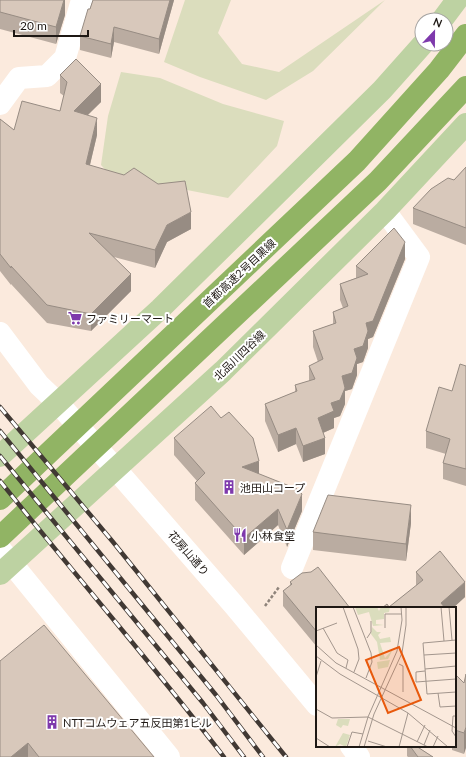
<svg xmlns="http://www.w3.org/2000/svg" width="466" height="757" viewBox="0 0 466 757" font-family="Lato,'Noto Sans JP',sans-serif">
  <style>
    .green { fill: #dbddbd }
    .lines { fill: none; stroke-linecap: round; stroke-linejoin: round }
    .path { stroke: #8e837a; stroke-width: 2.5; stroke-dasharray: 3 2; stroke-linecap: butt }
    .minor { stroke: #fff; stroke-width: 22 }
    .major { stroke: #bdd2a2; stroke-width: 22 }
    .highway { stroke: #91b464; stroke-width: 22 }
    .rail-casing { stroke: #413934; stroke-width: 4.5 }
    .rail { stroke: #fff; stroke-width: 3; stroke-dasharray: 9; stroke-linecap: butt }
    .wall { fill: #baaca1 }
    .shaded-wall { fill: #978c83 }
    .building { fill: #d8c8bb; stroke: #978c83 }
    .labels { text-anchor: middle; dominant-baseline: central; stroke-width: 4; stroke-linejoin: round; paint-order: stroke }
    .street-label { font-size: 11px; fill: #1e1814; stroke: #fff }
    .poi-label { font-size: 11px; fill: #1e1814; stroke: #fff; text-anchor: start }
    .inset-road { fill: none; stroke: #a3968d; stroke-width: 1 }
    .view { fill: #e8590c; fill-opacity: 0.15; stroke: #e8590c; stroke-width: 2 }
    .inset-edge { fill: none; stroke: #1e1814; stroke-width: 2 }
  </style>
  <rect width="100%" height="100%" fill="#fbeadd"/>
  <g class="green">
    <polygon points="185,0 231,0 218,33 242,64 279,72 385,0 313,71 266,100 200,77 164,62"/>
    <polygon points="121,72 160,78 223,104 284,121 277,146 228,198 110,175 101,165 108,116"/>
  </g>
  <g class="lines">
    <polyline class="path" points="265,606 279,587"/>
    <g class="minor">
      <polyline points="0,104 19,78 47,76 65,58 82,0"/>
      <polyline points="0,333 39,385 59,404 233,604 317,705"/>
      <polyline points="0,549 169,757"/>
      <polyline points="292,568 419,257 385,211"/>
      <polyline points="351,746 359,757"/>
    </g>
    <g class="major">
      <polyline points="442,20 457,0"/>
      <polyline points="0,456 160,309 382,90 423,44"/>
      <polyline points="0,574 223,371 385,211 466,124"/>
    </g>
    <g class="highway">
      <polyline points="0,499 357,161 439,70 466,35"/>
      <polyline points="0,537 378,181 466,87"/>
    </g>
    <defs>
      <g id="rail">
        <polyline points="0,407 113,542 286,757"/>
        <polyline points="0,431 216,695 263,757"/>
        <polyline points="0,456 203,703 244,757"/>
        <path d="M 0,481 C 74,574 152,663 224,757"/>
      </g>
    </defs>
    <use href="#rail" class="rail-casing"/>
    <use href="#rail" class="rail"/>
  </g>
  <g class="wall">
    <polygon points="0,0 65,0 65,15 56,44 0,29"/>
    <polygon points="93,0 174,0 159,54 114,42 111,58 80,50 80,36"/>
    <polygon points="60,75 101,102 88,115 97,135 90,165 191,229 167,242 155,268 114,257 131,291 91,331 47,323 11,284 11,285 0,271 0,119 14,130 60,111 64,96 60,93"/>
    <polygon points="466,167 466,245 413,224 413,208 454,180"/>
    <polygon points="405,259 373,337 368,339 368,348 363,362 357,364 357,375 352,389 345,391 345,404 340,416 334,418 334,428 323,433 325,454 303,462 296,444 278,452 265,421 265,404 295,392 295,385 309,381 309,366 318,362 313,347 313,331 333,324 333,312 343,308 340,300 340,284 356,278 356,266"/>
    <polygon points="466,366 466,486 443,479 443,463 446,454 426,448 426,431 452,391"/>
    <polygon points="174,438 259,474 302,511 287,547 278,525 244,555 195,500 195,483 197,481 174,455"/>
    <polygon points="411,523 406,561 313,550 313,532"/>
    <polygon points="416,572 465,597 453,608 382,608 389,607 416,586"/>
    <polygon points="290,582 317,608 317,647 283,606 283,591 290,586"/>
    <polygon points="0,661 154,757 0,757"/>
    <polygon points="455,674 464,683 464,754 452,750 452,746 455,746"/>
    <polygon points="407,746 416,746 433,757 408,757 407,756"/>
  </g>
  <g class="shaded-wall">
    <polygon points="64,0 65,0 65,15 56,44 56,27"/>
    <polygon points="170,0 174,0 159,54 159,39"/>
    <polygon points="114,27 114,42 111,58 111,44"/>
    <polygon points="101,84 101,102 74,128 74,111"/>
    <polygon points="97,118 97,135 86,181 86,164"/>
    <polygon points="191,212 191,229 167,242 155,268 155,250 167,225"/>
    <polygon points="405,242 405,259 373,337 368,339 368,348 363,362 357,364 357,375 352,389 345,391 345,404 340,416 334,418 334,428 318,435 318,418 331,403 342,376 366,323"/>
    <polygon points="131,274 131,291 91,331 91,314"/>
    <polygon points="296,428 296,444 278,452 278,435"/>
    <polygon points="325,438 325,454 303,462 303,446"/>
    <polygon points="259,461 259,478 242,467"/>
    <polygon points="302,494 302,511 287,547 287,530"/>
    <polygon points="411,505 411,523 406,561 406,544"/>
    <polygon points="278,509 278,525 244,555 244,538"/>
    <polygon points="465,582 465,597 453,608 441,608 441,603"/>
    <polygon points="466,727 466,748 464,754 464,733"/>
    <polygon points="28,743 28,757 11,757"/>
  </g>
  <g class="building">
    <polygon points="0,0 64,0 56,27 0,12"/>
    <polygon points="93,0 170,0 159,39 114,27 111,44 80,36 88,9 90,9"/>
    <polygon points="76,59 101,84 74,111 97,118 86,164 124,175 134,168 158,184 185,181 191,212 167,225 155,250 89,233 131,274 91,314 47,305 11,266 11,268 0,254 0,119 14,130 22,101 60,111 67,82 60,75"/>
    <polygon points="466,167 466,228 413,208 431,189 448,178 454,180"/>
    <polygon points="394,228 405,242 373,321 366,323 368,331 363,346 354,349 357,358 352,373 342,376 345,388 340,400 331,403 334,411 318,418 325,438 303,446 296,428 278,435 265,404 297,391 295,385 315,379 309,366 323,359 313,331 336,323 333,312 348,306 340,284 368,274 356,266"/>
    <polygon points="460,364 466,366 466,469 443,463 450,439 426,431 439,387 452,391"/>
    <polygon points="211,406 221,418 229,412 253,438 259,461 242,467 297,489 302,494 287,530 278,509 244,538 195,483 205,473 174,438"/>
    <polygon points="328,495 411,505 406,544 313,532"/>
    <polygon points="440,551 465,582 441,603 445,608 382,608 387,604 389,607 423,580 416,572"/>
    <polygon points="318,567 350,608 317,608 317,632 283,591 292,584 290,582 302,573 311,572"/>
    <polygon points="44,625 154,757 39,757 28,743 11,757 0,757 0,661"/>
    <polygon points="455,674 464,683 466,674 466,727 464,733 455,730"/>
    <polygon points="410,746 416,746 433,757 418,757"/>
  </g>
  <defs>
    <symbol id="supermarket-bare" viewBox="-9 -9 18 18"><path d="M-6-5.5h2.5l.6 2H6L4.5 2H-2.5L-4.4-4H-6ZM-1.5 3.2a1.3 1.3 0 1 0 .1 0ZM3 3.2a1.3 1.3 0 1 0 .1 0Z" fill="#7e39ac" stroke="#fff" stroke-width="2.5" paint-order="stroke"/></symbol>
    <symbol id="building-bare" viewBox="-9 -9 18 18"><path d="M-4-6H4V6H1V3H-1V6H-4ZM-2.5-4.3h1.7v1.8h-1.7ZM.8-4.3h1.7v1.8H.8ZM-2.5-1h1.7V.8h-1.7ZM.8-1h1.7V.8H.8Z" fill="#7e39ac" stroke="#fff" stroke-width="2.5" paint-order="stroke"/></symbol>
    <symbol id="restaurant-bare" viewBox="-9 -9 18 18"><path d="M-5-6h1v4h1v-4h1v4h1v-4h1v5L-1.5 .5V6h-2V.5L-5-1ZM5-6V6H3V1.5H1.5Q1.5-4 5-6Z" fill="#7e39ac" stroke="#fff" stroke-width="2.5" paint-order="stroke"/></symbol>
  </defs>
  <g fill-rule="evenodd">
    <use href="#supermarket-bare" x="65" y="308" width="20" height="20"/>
    <use href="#building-bare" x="219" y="477" width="20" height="20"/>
    <use href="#restaurant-bare" x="230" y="525" width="20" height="20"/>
    <use href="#building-bare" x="42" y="712" width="20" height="20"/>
  </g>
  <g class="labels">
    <g class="street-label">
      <text transform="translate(239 273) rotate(-43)">首都高速2号目黒線</text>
      <text transform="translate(239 355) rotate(-44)">北品川四谷線</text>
      <text transform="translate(189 553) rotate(49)">花房山通り</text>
    </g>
    <g class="poi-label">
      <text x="86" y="318">ファミリーマート</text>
      <text x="240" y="487">池田山コープ</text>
      <text x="251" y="535">小林食堂</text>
      <text x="63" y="722">NTTコムウェア五反田第1ビル</text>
    </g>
  </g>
  <g transform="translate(316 607)">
    <rect width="140" height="140" fill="#fbeadd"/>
    <path d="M 39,0 L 61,0 L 63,4 L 65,0 L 74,0 L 73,5 L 68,6 L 68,12 L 60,13 L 60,17 L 68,18 L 57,19 L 53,5 L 42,8 ZM 56,20 L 61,25 L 65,25 L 62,28 L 64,32 L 74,30 L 75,35 L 64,36 L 69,51 L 77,42 L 72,52 L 64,53 L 61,35 L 55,27 ZM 74,53 L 72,60 L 62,62 L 61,55 ZM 22,112 L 34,112 L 32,119 L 27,118 L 25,121 L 20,118 ZM 27,126 L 34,128 L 30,140 L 24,137 L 19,140 Z" fill="#dbddbd"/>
    <path class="inset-road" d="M 27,0 L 42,42 L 43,52 L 38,65M 37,0 L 55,46 L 56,55 L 50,71M 125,0 L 128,34M 133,0 L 136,33M 7,21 L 21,46 L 32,53 L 30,61M 69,21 L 69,7 L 86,7M 0,24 L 21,16M 51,31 L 55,25 L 55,14M 140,33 L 107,36 L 111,87 L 140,85M 0,38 L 20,56 L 140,121M 108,48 L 140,46M 0,49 L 24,67 L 92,106 L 132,140M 83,57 L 87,59 L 87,85M 109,62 L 140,59M 109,64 L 100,65 L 100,75 L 140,72M 0,70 L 5,54M 122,86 L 124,100 L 140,99M 0,102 L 16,111 L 52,110 L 112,140M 140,109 L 137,109 L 136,124 L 140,130M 0,131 L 14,140M 52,134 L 71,140M 101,135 L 109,118M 108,138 L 114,123M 31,140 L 36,125 L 47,127M 43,140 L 52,110 L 81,44 L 86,13 L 85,0M 48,140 L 58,107 L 86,46 L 90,18 L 90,0M 83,140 L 92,106M 117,140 L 122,129"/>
    <path class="view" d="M 83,40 L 105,93 L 72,106 L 50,53 Z"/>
    <rect width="140" height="140" class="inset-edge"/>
  </g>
  <g transform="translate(434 32) rotate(22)"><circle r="19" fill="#ffffff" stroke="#a5a3a1"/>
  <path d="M0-3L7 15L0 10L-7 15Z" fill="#7e39ac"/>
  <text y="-6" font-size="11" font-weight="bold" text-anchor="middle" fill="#1e1814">N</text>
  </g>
  <path d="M14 30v6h74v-6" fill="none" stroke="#1e1814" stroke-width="2"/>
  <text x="20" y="30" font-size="12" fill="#1e1814" stroke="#ffffff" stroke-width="3" paint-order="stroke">20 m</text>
</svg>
